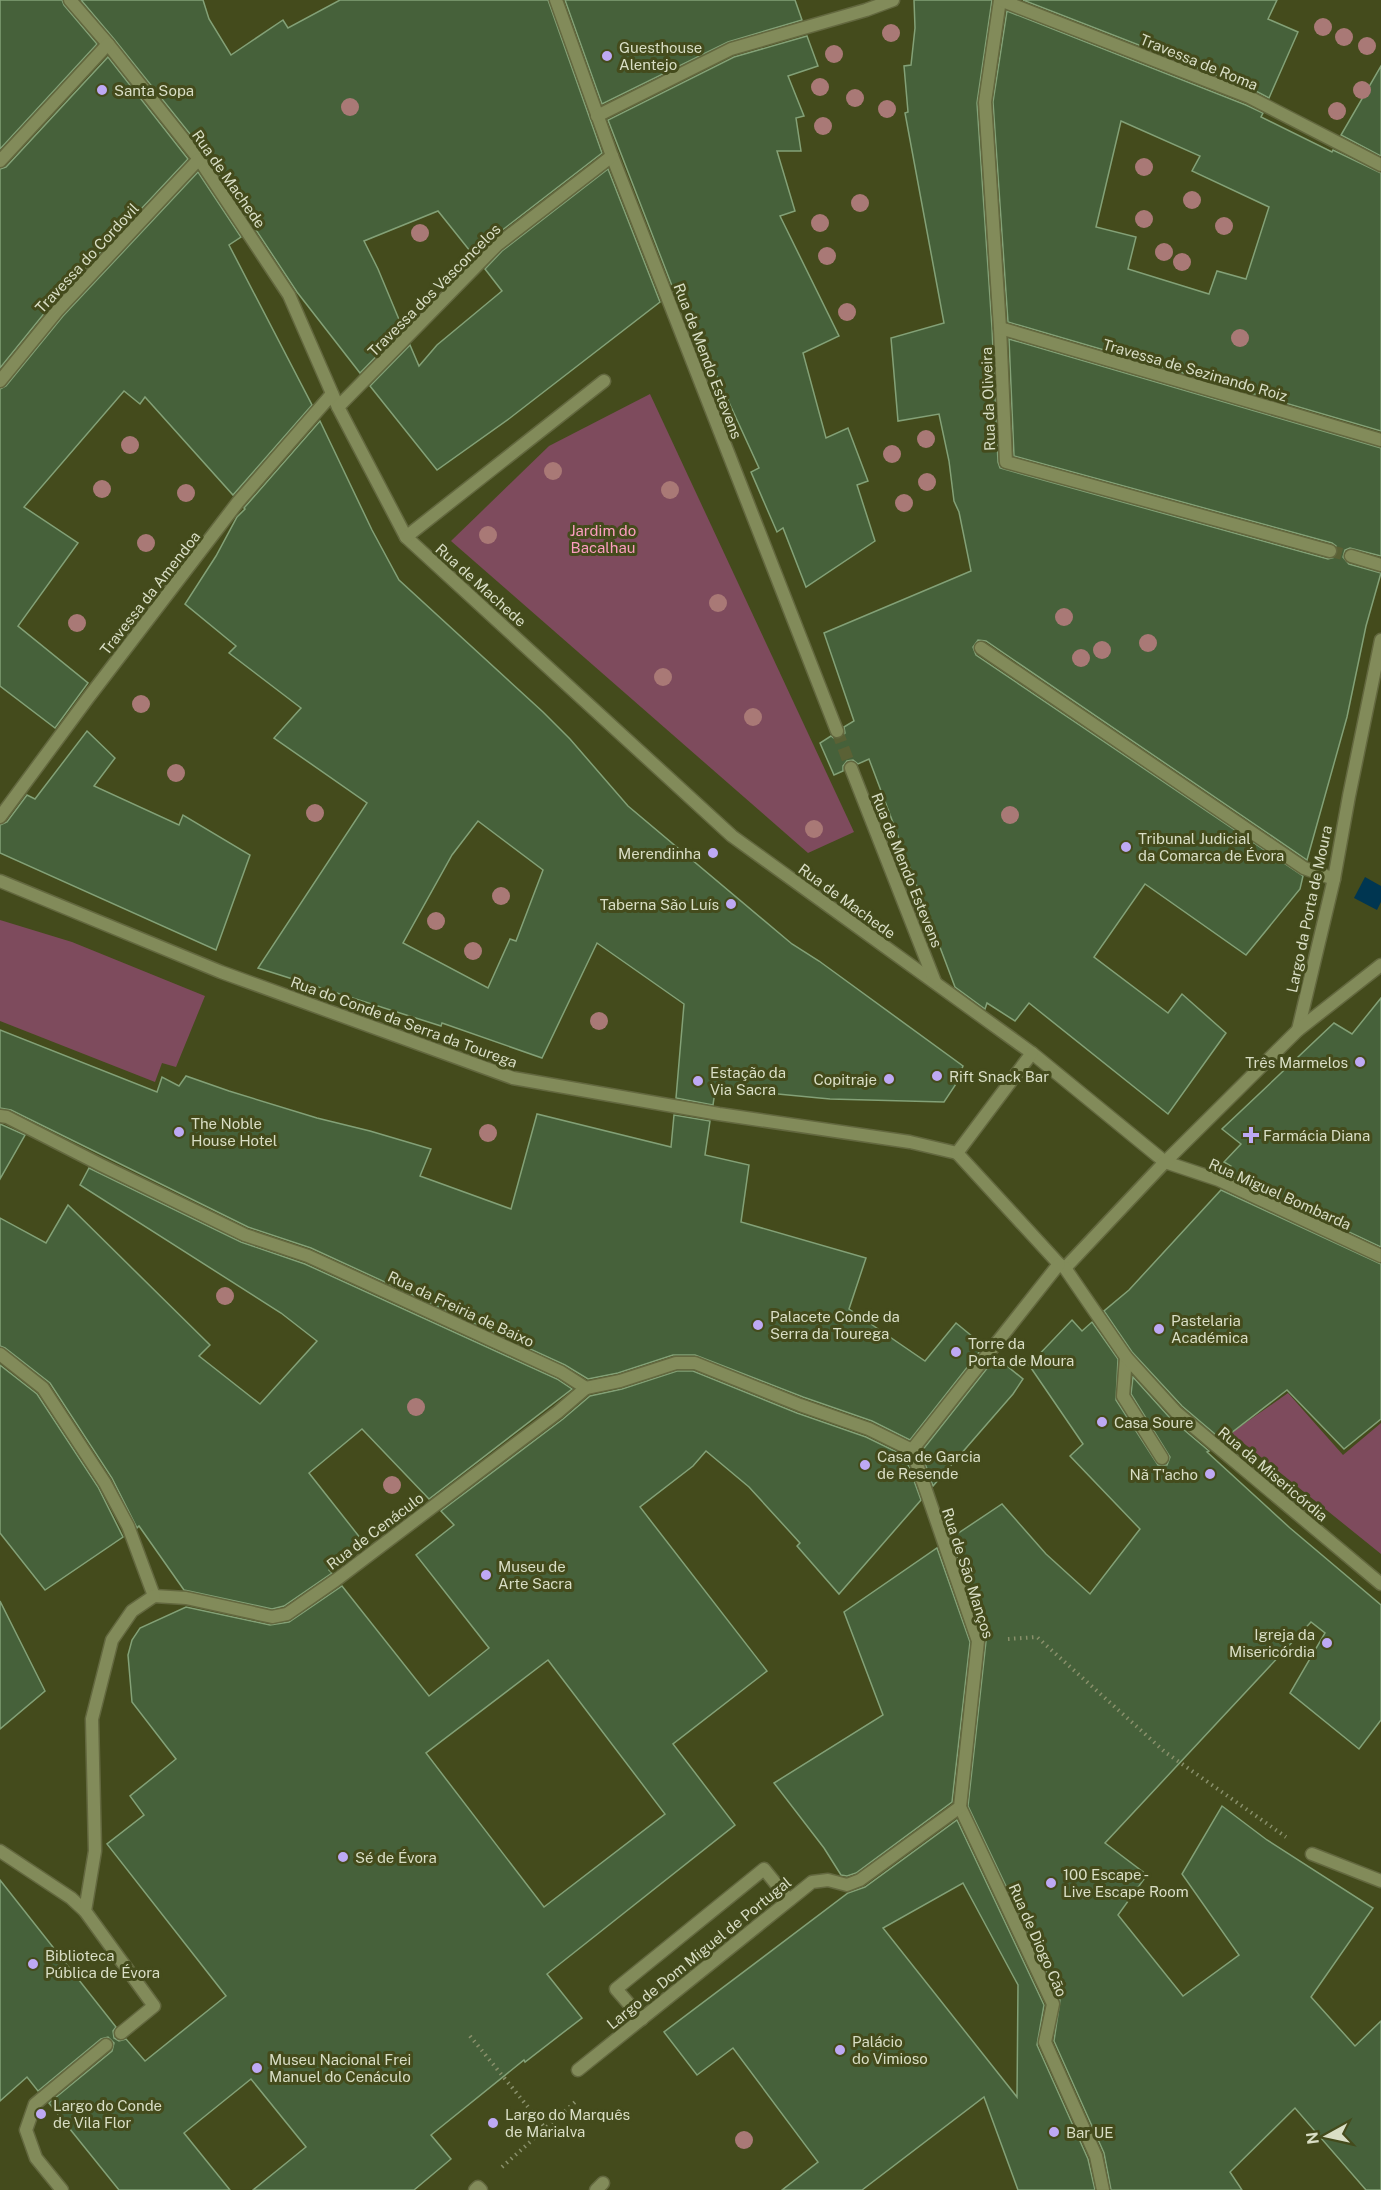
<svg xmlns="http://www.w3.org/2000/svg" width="1381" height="2190" viewBox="0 0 1381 2190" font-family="'Public Sans',sans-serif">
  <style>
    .green { fill: #7e4b5d }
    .water { fill: #003651 }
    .building { fill: #46613a; stroke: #83a177; stroke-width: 1.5; fill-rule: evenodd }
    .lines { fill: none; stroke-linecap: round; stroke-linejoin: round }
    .street-tunnel { stroke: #5a6135; stroke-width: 12; stroke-dasharray: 12 6; stroke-linecap: butt }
    .lane-casing { stroke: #63683f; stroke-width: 15 }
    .street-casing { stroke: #63683f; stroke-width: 15 }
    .path { stroke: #89906b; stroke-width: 4; stroke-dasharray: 1.5 4.5; stroke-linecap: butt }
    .lane { stroke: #828b5a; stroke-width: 12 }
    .street { stroke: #828b5a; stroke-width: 12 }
    .tree { fill: #a97976 }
    .poi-dot { fill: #bea9f4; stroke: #444b1c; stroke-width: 2 }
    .labels { text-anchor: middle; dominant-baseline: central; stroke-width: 6; stroke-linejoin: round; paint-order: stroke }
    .poi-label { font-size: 15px; fill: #d9dec5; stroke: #444b1c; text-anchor: start }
    .street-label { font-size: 15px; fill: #d9dec5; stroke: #444b1c }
    .park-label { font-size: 15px; fill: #fc9ec0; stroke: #444b1c }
  </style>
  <rect width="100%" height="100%" fill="#444b1c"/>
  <g class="green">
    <polygon points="650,394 854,832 808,853 451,541 549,446"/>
    <polygon points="0,920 72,942 205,996 176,1067 162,1063 155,1082 0,1021"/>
    <polygon points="1288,1393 1343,1455 1381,1423 1381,1554 1231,1433"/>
  </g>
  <polygon class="water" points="1365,877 1381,886 1381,902 1377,910 1354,898"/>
  <g class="building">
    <polygon points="0,0 62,0 64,5 97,44 0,149"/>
    <polygon points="81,0 203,0 209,19 231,55 283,20 288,28 340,0 548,0 602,153 492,238 474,256 438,211 364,241 378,269 403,329 360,373 297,292 206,154 114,39"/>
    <polygon points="565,0 795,0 802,20 728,42 602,104"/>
    <polygon points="914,0 992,0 977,103 992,328 998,462 1000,468 1328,559 1335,557 1338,553 1336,546 1332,543 1014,456 1009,339 1381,448 1381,556 1350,548 1345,550 1343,557 1349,564 1381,573 1366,626 1347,717 1307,860 986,641 978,640 973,647 976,655 1303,876 1300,889 1246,955 1145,884 1094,957 1168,1013 1182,994 1226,1033 1168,1114 1029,1003 1015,1021 987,1003 985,1009 955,987 869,759 858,764 853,760 847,761 843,766 843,771 834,775 820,743 831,736 835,739 841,738 845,733 844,727 854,721 824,633 971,571 959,512 954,501 949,461 939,414 898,421 891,338 944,323 905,113 908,112 904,66 911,65 915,28"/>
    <polygon points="1023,0 1277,0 1268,19 1298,32 1269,98 1252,89"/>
    <path d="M 1007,11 L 1246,105 L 1263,113 L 1261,117 L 1332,152 L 1333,150 L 1381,173 L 1381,431 L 1008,322 L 993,102 ZM 1121,121 L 1200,156 L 1192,171 L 1269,207 L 1246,279 L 1217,271 L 1209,294 L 1128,269 L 1136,237 L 1096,227 Z"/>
    <polygon points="807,36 818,66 788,76 804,116 796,118 801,151 777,151 795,211 780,216 839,336 803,353 826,438 848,428 868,481 857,485 875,541 806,587 783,528 777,532 751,472 759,468 677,289 674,291 608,120 734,57"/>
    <polygon points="108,57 188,159 51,305 0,368 0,169 6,167"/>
    <polygon points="1381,66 1381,156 1341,135"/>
    <polygon points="608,169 660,302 510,418 437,470 370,386 410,345 419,366 437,345 502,291 485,269 502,251"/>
    <polygon points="198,172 241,237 229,245 312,405 233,495 145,397 140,404 124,391 24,507 78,543 18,626 88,683 55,728 0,686 0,389 6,386 63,316"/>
    <path d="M 320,421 L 372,530 L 399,580 L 543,712 L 570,739 L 628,806 L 792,944 L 819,961 L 963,1066 L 956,1084 L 944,1102 L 830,1099 L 757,1092 L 715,1091 L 713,1105 L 676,1098 L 684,1004 L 597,943 L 542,1058 L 442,1023 L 441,1026 L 258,968 L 367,803 L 274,738 L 301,708 L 229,653 L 236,646 L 185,604 L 216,556 L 237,517 L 245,509 L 244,508 ZM 478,821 L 543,870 L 516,941 L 510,939 L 488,988 L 403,943 L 452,855 Z"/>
    <polygon points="87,731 115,758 94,786 179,825 183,815 250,855 216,950 0,853 0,825 7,822 27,795 35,799"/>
    <polygon points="1381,998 1381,1247 1228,1175 1231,1166 1224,1162 1241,1144 1222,1129 1334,1023 1352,1034"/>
    <polygon points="0,1030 157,1092 162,1077 179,1086 186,1076 229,1091 317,1118 370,1131 431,1149 420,1176 511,1209 537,1114 671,1147 674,1115 710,1121 705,1155 749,1165 741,1222 866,1258 849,1309 925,1361 956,1323 984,1346 910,1440 872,1421 803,1397 695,1355 673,1355 618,1373 588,1379 565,1365 311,1248 248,1227 11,1110 0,1108"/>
    <polygon points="0,1124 25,1135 0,1179"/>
    <polygon points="89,1168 241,1242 305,1264 557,1379 572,1389 429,1499 362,1429 309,1473 365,1544 329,1570 332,1573 284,1606 272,1609 184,1590 139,1526 137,1528 112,1478 50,1383 5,1348 0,1346 0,1218 46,1243 68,1205 210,1345 199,1356 260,1404 317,1341 281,1313 80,1185"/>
    <polygon points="1221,1190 1381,1264 1381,1419 1344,1449 1287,1390 1222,1440 1182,1406 1132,1352 1104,1311 1129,1290"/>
    <polygon points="1072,1320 1082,1331 1092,1322 1118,1359 1116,1400 1158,1465 1167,1465 1170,1457 1131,1394 1133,1377 1170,1418 1209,1451 1207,1452 1290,1528 1381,1605 1381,1720 1359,1749 1290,1693 1325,1633 1311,1622 1105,1843 1147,1875 1118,1915 1183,1996 1239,1955 1182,1874 1222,1806 1267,1840 1373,1908 1311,1997 1355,2046 1381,2021 1381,2190 1366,2190 1295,2108 1230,2172 1242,2190 1111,2190 1104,2153 1054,2041 1060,2000 968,1806 986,1641 951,1538 1002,1504 1046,1554 1090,1594 1140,1529 1070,1456 1083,1444 1029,1365"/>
    <polygon points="996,1357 1023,1379 1013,1394 933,1486 921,1452"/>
    <polygon points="0,1365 37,1394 98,1487 123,1537 45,1590 0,1533"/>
    <path d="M 677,1371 L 693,1371 L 797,1413 L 866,1437 L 905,1456 L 921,1500 L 839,1594 L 797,1546 L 800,1543 L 749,1487 L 706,1451 L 693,1466 L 640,1507 L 767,1671 L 673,1744 L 735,1825 L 547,1974 L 582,2018 L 525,2062 L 524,2060 L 431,2135 L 451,2159 L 414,2190 L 253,2190 L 306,2147 L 251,2079 L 184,2133 L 230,2190 L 119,2190 L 49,2103 L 112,2051 L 114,2043 L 108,2037 L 101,2039 L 38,2091 L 27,2077 L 0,2101 L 0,1880 L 116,2027 L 113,2031 L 114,2038 L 119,2041 L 126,2039 L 145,2061 L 226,1996 L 107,1844 L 144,1815 L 130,1796 L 176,1759 L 132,1702 L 128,1655 L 132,1640 L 140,1628 L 186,1607 L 270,1625 L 289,1622 L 342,1586 L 429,1696 L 489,1648 L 416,1555 L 454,1525 L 441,1511 L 563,1419 L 590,1396 L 622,1389 ZM 548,1660 L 665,1814 L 544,1907 L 426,1753 Z"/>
    <polygon points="937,1548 970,1642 952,1802 856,1873 847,1876 841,1875 824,1848 774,1783 883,1715 844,1612"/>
    <polygon points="0,1601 45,1691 0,1729"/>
    <path d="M 957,1820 L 1044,2005 L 1037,2045 L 1088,2159 L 1095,2190 L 1018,2190 L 984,2097 L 862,2190 L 782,2190 L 818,2162 L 733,2048 L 697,2075 L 664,2032 L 848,1893 L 865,1887 ZM 963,1883 L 1018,1985 L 1017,2097 L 883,1928 Z"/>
  </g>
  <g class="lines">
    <g class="street-tunnel">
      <polyline points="1330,551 1351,556"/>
      <polyline points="837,731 851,768"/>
    </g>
    <defs>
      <g id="lane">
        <polyline points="981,648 1304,868 1334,879"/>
        <polyline points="1126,1357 1123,1396 1162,1458"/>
        <polyline points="642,2019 616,1989 764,1869 789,1900"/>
        <polyline points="475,2190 478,2187 481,2190"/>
        <polyline points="596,2190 603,2183"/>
      </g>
      <g id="street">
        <polyline points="70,0 108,44 199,159 289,295 338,407 406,537 732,836 1032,1053 1165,1162 1219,1180 1381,1256"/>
        <polyline points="556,0 612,156 837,731"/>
        <polyline points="1000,0 985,102 1000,328 1006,462 1330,551"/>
        <polyline points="1000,0 1249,97 1381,165"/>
        <polyline points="597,116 731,49 866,10 893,0"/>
        <polyline points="0,161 108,44"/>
        <polyline points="1000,328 1381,440"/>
        <polyline points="0,381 57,311 199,159"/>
        <polyline points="338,407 497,245 612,156"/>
        <polyline points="406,537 604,381"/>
        <polyline points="1351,556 1381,565"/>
        <polyline points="851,768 935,982"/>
        <polyline points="0,817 88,698 238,502 332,394"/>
        <polyline points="0,881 221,972 513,1078 719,1114 910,1142 957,1153"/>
        <polyline points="1298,1030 1334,879 1349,796 1381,640"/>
        <polyline points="0,1116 7,1117 101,1165 245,1235 308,1256 561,1372 586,1388 620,1381 676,1363 695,1363 800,1405 869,1429 912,1450"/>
        <polyline points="957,1153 1059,1264 1065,1268 1165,1162 1298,1030 1381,965"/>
        <polyline points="957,1153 1032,1053"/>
        <polyline points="1065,1268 1126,1357 1176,1412 1381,1584"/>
        <polyline points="0,1354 43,1388 105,1483 128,1526 154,1596"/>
        <polyline points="912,1450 1059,1264"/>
        <polyline points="154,1596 186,1598 272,1617 287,1614 336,1580 558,1412 586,1388"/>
        <polyline points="960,1807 1053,2004 1045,2042 1096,2156 1103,2190"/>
        <polyline points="0,1851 71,1898 85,1911"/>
        <polyline points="1312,1854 1381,1881"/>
        <polyline points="121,2033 154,2006 85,1911 95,1851 92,1719 112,1640 132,1611 154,1596"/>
        <polyline points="578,2070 812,1882 828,1880 847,1885 860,1880 960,1807 978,1641 912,1450"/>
        <polyline points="62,2190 36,2158 26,2130 35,2104 106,2045"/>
      </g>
    </defs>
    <use href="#lane" class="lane-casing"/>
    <use href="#street" class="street-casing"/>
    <g class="path">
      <polyline points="1008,1639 1037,1637 1165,1752 1286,1837"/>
      <polyline points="470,2036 546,2129"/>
      <polyline points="502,2167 575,2102"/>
    </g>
    <use href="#lane" class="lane"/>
    <use href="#street" class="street"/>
  </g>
  <g class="tree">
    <circle cx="1323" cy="27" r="9"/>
    <circle cx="891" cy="33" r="9"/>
    <circle cx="1344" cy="37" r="9"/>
    <circle cx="1367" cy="46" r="9"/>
    <circle cx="834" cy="54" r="9"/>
    <circle cx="820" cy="87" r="9"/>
    <circle cx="1362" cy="90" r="9"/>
    <circle cx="855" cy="98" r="9"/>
    <circle cx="350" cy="107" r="9"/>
    <circle cx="887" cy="109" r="9"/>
    <circle cx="1337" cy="111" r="9"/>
    <circle cx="823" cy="126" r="9"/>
    <circle cx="1144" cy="167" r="9"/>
    <circle cx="1192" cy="200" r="9"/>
    <circle cx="860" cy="203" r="9"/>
    <circle cx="1144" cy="219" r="9"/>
    <circle cx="820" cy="223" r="9"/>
    <circle cx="1224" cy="226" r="9"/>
    <circle cx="420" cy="233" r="9"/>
    <circle cx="1164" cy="252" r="9"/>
    <circle cx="827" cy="256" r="9"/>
    <circle cx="1182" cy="262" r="9"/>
    <circle cx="847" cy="312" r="9"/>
    <circle cx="1240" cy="338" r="9"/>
    <circle cx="926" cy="439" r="9"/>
    <circle cx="130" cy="445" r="9"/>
    <circle cx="892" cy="454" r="9"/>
    <circle cx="553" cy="471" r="9"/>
    <circle cx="927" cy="482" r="9"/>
    <circle cx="102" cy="489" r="9"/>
    <circle cx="670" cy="490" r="9"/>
    <circle cx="186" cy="493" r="9"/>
    <circle cx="904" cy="503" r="9"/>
    <circle cx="488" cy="535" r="9"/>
    <circle cx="146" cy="543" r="9"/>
    <circle cx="718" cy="603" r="9"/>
    <circle cx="1064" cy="617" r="9"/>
    <circle cx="77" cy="623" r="9"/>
    <circle cx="1148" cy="643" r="9"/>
    <circle cx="1102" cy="650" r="9"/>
    <circle cx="1081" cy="658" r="9"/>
    <circle cx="663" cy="677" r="9"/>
    <circle cx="141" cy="704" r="9"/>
    <circle cx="753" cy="717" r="9"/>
    <circle cx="176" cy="773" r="9"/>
    <circle cx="315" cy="813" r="9"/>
    <circle cx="1010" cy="815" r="9"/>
    <circle cx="814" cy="829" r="9"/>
    <circle cx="501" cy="896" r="9"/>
    <circle cx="436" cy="921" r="9"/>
    <circle cx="473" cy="951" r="9"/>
    <circle cx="599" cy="1021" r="9"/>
    <circle cx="488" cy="1133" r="9"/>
    <circle cx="225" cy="1296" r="9"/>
    <circle cx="416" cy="1407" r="9"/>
    <circle cx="392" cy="1485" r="9"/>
    <circle cx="744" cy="2140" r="9"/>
  </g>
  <g class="poi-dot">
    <circle cx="607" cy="56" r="6"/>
    <circle cx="102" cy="90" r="6"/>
    <circle cx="1126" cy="847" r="6"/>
    <circle cx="713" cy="853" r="6"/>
    <circle cx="731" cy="904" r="6"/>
    <circle cx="1360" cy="1062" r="6"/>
    <circle cx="937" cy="1076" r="6"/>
    <circle cx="889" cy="1079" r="6"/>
    <circle cx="698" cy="1081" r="6"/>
    <circle cx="179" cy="1132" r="6"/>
    <path d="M1248 1126h6v6h6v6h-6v6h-6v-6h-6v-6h6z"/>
    <circle cx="758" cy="1325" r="6"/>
    <circle cx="1159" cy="1329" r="6"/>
    <circle cx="956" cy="1352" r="6"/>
    <circle cx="1102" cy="1422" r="6"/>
    <circle cx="865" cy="1465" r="6"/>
    <circle cx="1210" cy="1474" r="6"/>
    <circle cx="486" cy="1575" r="6"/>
    <circle cx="1327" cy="1643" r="6"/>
    <circle cx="343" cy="1857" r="6"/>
    <circle cx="1051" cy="1883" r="6"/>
    <circle cx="33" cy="1964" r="6"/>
    <circle cx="840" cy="2050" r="6"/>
    <circle cx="257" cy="2068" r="6"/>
    <circle cx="41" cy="2114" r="6"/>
    <circle cx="493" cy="2123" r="6"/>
    <circle cx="1054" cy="2132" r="6"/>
  </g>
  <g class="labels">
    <g class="poi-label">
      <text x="619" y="47">Guesthouse<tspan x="619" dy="17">Alentejo</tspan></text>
      <text x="114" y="90">Santa Sopa</text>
      <text x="1138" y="838">Tribunal Judicial<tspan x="1138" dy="17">da Comarca de Évora</tspan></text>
      <text x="701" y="853" text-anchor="end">Merendinha</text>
      <text x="719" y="904" text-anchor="end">Taberna São Luís</text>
      <text x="1348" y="1062" text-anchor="end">Três Marmelos</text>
      <text x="710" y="1072">Estação da<tspan x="710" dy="17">Via Sacra</tspan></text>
      <text x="949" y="1076">Rift Snack Bar</text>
      <text x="877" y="1079" text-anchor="end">Copitraje</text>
      <text x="191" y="1123">The Noble<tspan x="191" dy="17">House Hotel</tspan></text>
      <text x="1263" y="1135">Farmácia Diana</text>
      <text x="770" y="1316">Palacete Conde da<tspan x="770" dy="17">Serra da Tourega</tspan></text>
      <text x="1171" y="1320">Pastelaria<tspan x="1171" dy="17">Académica</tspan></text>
      <text x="968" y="1343">Torre da<tspan x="968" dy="17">Porta de Moura</tspan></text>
      <text x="1114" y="1422">Casa Soure</text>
      <text x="877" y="1456">Casa de Garcia<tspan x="877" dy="17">de Resende</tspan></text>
      <text x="1198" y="1474" text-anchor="end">Nã T'acho</text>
      <text x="498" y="1566">Museu de<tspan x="498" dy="17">Arte Sacra</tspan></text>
      <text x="1315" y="1634" text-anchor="end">Igreja da<tspan x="1315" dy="17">Misericórdia</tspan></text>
      <text x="355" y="1857">Sé de Évora</text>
      <text x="1063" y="1874">100 Escape -<tspan x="1063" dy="17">Live Escape Room</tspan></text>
      <text x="45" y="1955">Biblioteca<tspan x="45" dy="17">Pública de Évora</tspan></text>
      <text x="852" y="2041">Palácio<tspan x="852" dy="17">do Vimioso</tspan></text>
      <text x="269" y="2059">Museu Nacional Frei<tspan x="269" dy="17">Manuel do Cenáculo</tspan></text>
      <text x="53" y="2105">Largo do Conde<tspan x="53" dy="17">de Vila Flor</tspan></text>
      <text x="505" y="2114">Largo do Marquês<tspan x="505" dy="17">de Marialva</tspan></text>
      <text x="1066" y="2132">Bar UE</text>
    </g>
    <g class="street-label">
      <text transform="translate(1199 62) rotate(22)">Travessa de Roma</text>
      <text transform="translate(229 179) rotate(55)">Rua de Machede</text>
      <text transform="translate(87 258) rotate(-47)">Travessa do Cordovil</text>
      <text transform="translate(434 290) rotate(-45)">Travessa dos Vasconcelos</text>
      <text transform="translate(708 361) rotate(69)">Rua de Mendo Estevens</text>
      <text transform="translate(1195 370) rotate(16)">Travessa de Sezinando Roiz</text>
      <text transform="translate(988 399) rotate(-92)">Rua da Oliveira</text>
      <text transform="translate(481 585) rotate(42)">Rua de Machede</text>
      <text transform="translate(150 593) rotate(-52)">Travessa da Amendoa</text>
      <text transform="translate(907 870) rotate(68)">Rua de Mendo Estevens</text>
      <text transform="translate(847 901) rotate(36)">Rua de Machede</text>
      <text transform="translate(1309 909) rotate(-78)">Largo da Porta de Moura</text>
      <text transform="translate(404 1022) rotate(20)">Rua do Conde da Serra da Tourega</text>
      <text transform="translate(1280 1194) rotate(24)">Rua Miguel Bombarda</text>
      <text transform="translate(461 1309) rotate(25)">Rua da Freiria de Baixo</text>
      <text transform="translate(1273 1474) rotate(40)">Rua da Misericórdia</text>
      <text transform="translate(375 1531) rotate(-37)">Rua de Cenáculo</text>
      <text transform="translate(968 1573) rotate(72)">Rua de São Manços</text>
      <text transform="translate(1038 1940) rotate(66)">Rua de Diogo Cão</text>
      <text transform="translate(699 1953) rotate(-39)">Largo de Dom Miguel de Portugal</text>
    </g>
    <g class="park-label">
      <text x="603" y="530">Jardim do<tspan x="603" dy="17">Bacalhau</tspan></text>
    </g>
  </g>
  <g transform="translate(1327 2136) rotate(262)" stroke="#444b1c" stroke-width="4.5" paint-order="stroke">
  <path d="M0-4.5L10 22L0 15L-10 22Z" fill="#d9dec5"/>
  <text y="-9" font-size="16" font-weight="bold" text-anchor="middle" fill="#d9dec5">N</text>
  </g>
</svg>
